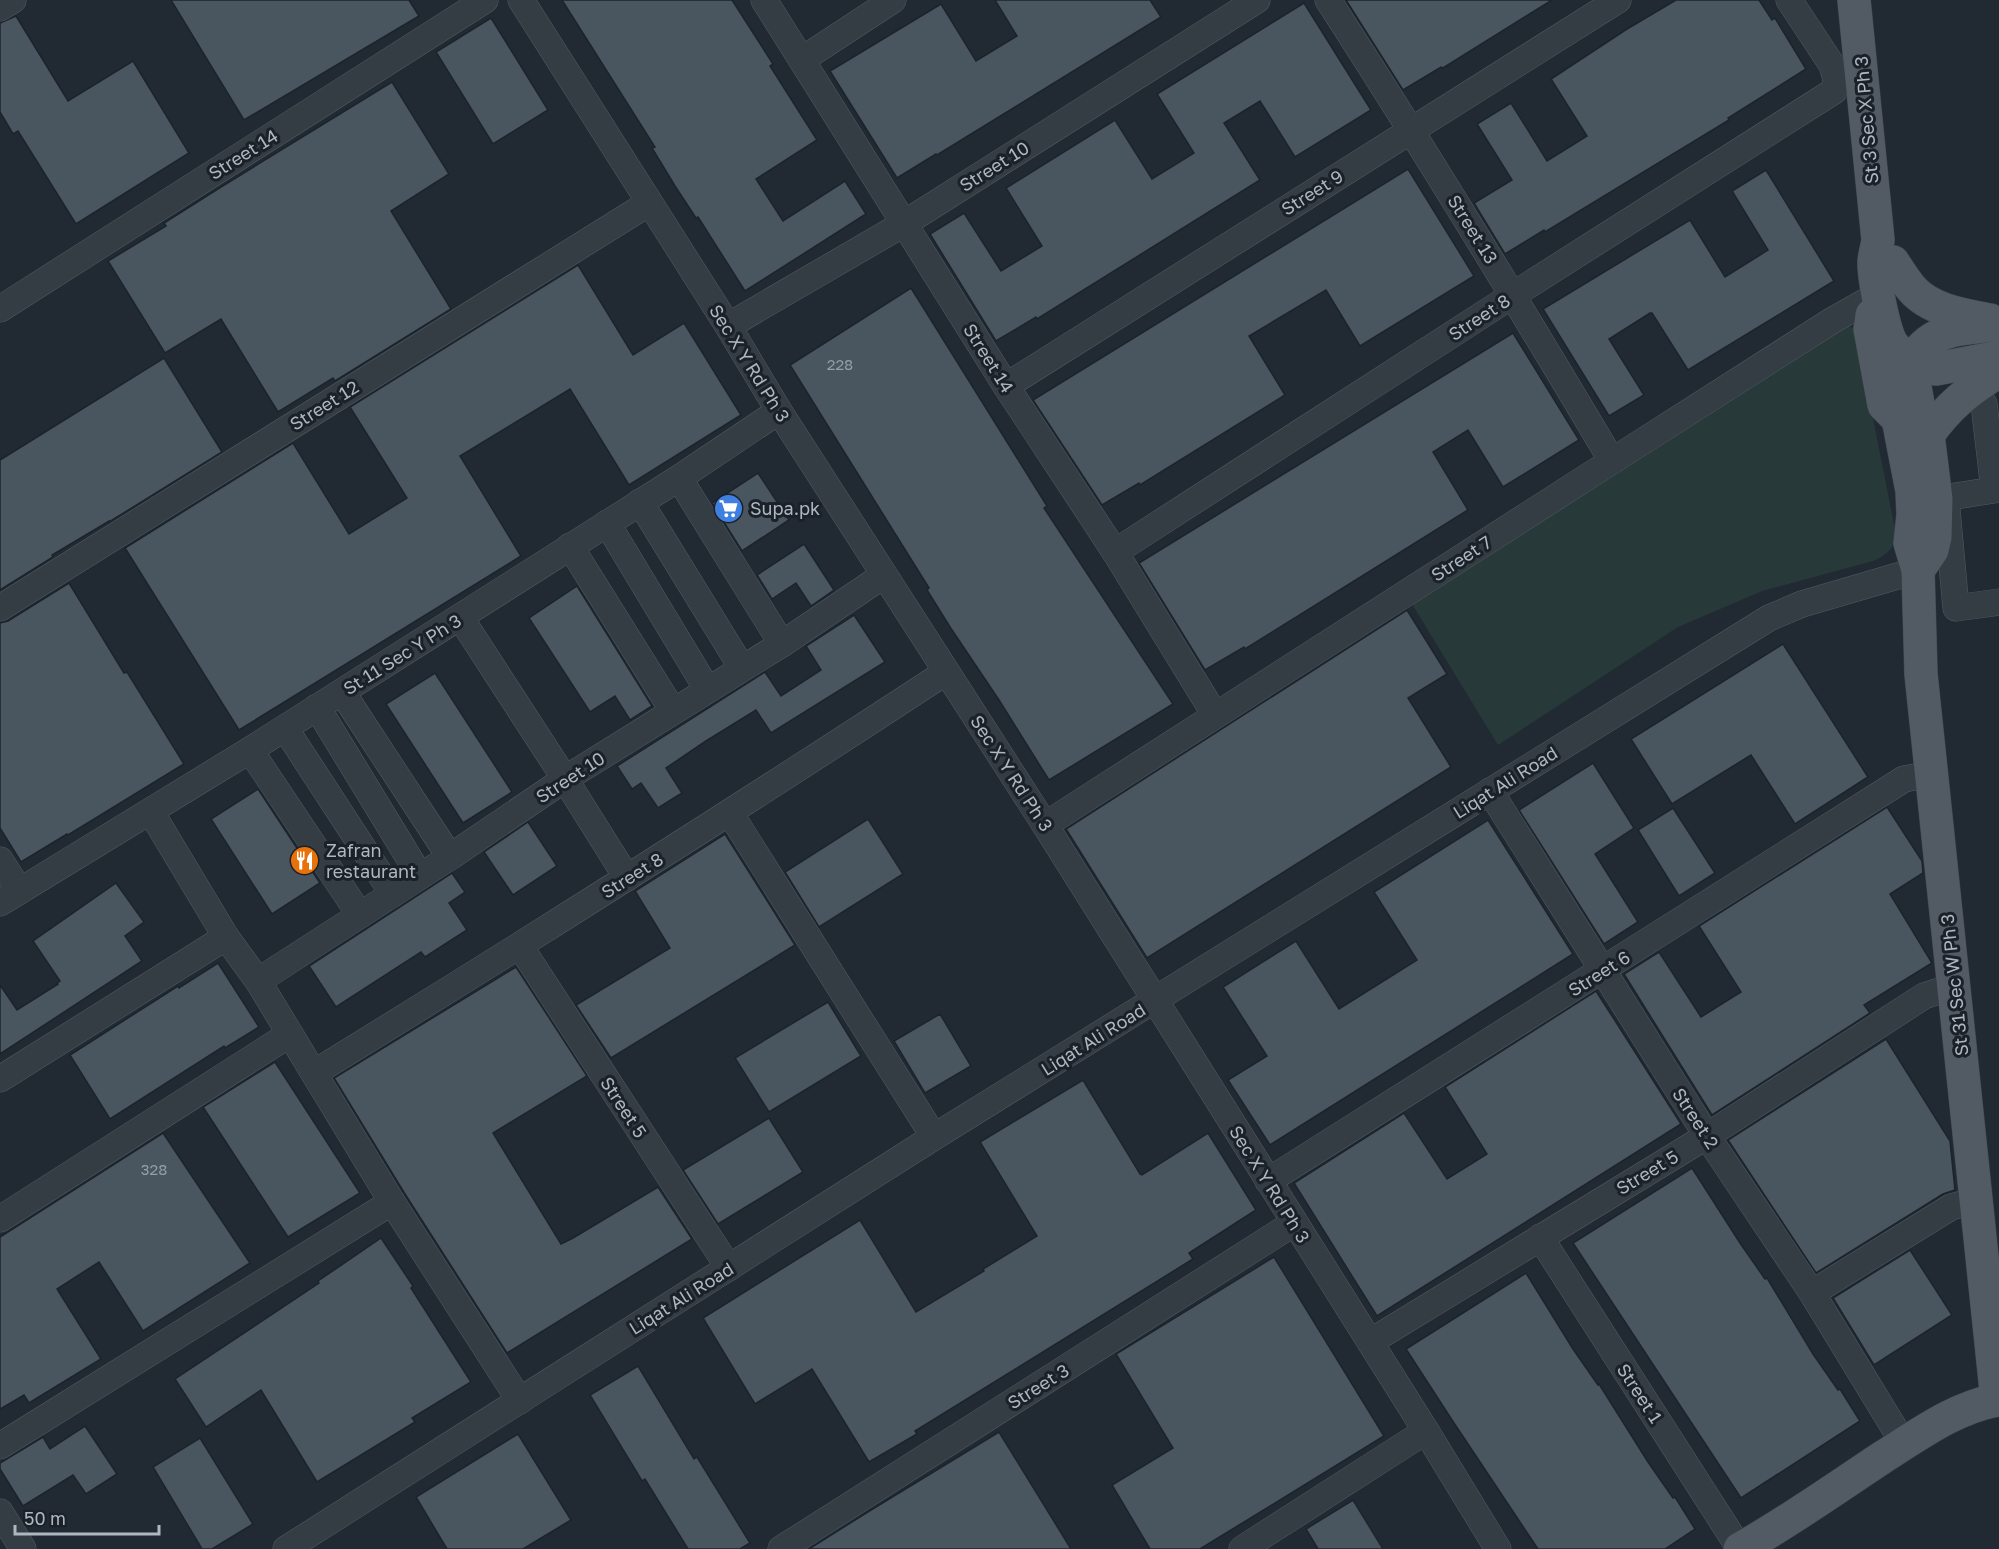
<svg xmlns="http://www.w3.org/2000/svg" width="1999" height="1549" viewBox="0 0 1999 1549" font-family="'Golos Text',sans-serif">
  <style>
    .green { fill: #273938 }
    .building { fill: #49555f; stroke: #1c232b; stroke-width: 1.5 }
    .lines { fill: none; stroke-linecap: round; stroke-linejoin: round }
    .minor-casing { stroke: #525a62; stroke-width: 27 }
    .major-casing { stroke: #3e454e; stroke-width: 34 }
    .minor { stroke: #343c44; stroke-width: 26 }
    .major { stroke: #525b64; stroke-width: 33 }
    .labels { text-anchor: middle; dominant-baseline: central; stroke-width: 6; stroke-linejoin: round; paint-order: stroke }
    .number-label { font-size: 15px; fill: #959ea8 }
    .street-label { font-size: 18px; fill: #aeb7c1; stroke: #1a2129 }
    .poi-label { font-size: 18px; fill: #aeb7c1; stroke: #1a2129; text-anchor: start }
  </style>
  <rect width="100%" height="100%" fill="#212a33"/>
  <path class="green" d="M 1845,324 L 1855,329 L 1857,338 L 1896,534 C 1893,550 1887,555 1873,561 L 1762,591 L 1678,627 L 1498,745 L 1412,604 Z"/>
  <g class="building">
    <polygon points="171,0 409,0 419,16 244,120"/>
    <polygon points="562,0 732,0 773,64 770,66 817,140 756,179 783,221 845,181 866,214 745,291 698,217 696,218 675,186 652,148 655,147"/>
    <polygon points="995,0 1150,0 1161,17 937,155 936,154 897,178 830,71 941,4 976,61 1017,36"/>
    <polygon points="1346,0 1552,0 1443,68 1441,67 1403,90"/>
    <polygon points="1676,0 1759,0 1772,20 1775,18 1806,69 1728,118 1729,120 1545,232 1544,230 1505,254 1474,203 1512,180 1477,124 1511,103 1547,161 1587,136 1551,79 1627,29"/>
    <polygon points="1304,3 1371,110 1295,157 1260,101 1224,123 1260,180 1037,319 1036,317 996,341 930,234 964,213 1001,271 1042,246 1006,188 1115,120 1152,179 1194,153 1157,94"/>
    <polygon points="16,16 68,101 133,61 189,153 76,224 18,131 13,134 0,112 0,23"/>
    <polygon points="491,18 548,110 493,144 436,52"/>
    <polygon points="392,82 449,174 391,211 451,309 335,381 333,378 278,412 221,319 165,353 108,261 166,226 164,223 221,187"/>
    <polygon points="1408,169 1474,276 1360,346 1326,290 1249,336 1285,395 1140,485 1139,483 1102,505 1033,400"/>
    <polygon points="1766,170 1834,281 1688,370 1652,313 1650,313 1609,339 1644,395 1609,416 1543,309 1690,220 1725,277 1768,250 1732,191"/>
    <polygon points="578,265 633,355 684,323 741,415 629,485 570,389 460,456 521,556 239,730 125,548 293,443 349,534 407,498 350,407"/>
    <polygon points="911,288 1047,506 1044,508 1173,704 1049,780 999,700 950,627 927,590 929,588 790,365"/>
    <polygon points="1513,333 1579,440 1503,487 1468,430 1433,452 1468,510 1245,649 1244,647 1205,670 1139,563"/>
    <polygon points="164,358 222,452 109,522 109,521 52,555 53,557 0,590 0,460"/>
    <polygon points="758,473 789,520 742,551 712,503"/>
    <polygon points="804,544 834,590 811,606 796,583 772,599 757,575"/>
    <polygon points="69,583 124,673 127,672 184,764 68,835 67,834 21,862 0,828 0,623 8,621"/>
    <polygon points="577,586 652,706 630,720 615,696 590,712 529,618"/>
    <polygon points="1407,610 1447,674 1408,698 1451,767 1147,958 1066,829"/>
    <polygon points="854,615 885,662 771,733 756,710 706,741 666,768 682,793 658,808 641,783 632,789 617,766 765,672 781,696 821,670 806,646"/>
    <polygon points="1783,644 1868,777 1795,824 1751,755 1672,804 1631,739"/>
    <polygon points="435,673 512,792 463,823 386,704"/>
    <polygon points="1593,763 1634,828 1595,854 1638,922 1604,944 1519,810"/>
    <polygon points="258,789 320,883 272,914 211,819"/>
    <polygon points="1887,807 1922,861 1923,873 1890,894 1932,963 1864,1005 1870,1013 1712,1115 1624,974 1659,952 1701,1017 1741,992 1699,926"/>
    <polygon points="1673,808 1715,873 1679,896 1638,830"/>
    <polygon points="868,819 903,874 819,927 785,872"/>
    <polygon points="1488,820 1573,954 1270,1145 1228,1080 1267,1056 1223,987 1296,941 1339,1009 1417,960 1374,892"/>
    <polygon points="528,822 557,866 513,895 484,852"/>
    <polygon points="725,834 795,945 611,1058 576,1005 670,948 635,891"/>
    <polygon points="452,873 465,892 449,903 467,930 425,957 421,952 336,1007 309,966"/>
    <polygon points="116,883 144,922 125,936 142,961 0,1054 0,985 17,1010 58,984 57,983 60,981 33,941"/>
    <polygon points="218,963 259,1027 225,1048 224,1046 110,1119 70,1055 178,986 179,988"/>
    <polygon points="516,967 587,1076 493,1133 561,1244 573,1238 658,1187 692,1239 507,1353 405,1194 334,1078"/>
    <polygon points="1596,991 1681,1124 1377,1316 1294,1183 1404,1113 1447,1179 1487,1154 1445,1087"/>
    <polygon points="828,1002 861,1056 769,1112 735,1058"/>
    <polygon points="940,1014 971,1066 925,1093 894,1041"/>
    <polygon points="1886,1039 1950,1141 1955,1190 1943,1194 1816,1273 1728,1140"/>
    <polygon points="275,1062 360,1193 288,1237 203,1107"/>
    <polygon points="1083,1080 1140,1174 1142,1175 1208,1133 1256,1210 1189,1253 1193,1259 915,1431 917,1434 869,1462 812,1369 755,1404 703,1318 860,1220 916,1312 984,1271 983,1269 1037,1236 980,1142"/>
    <polygon points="769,1118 803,1172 718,1224 683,1170"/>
    <polygon points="163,1133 250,1263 143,1331 99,1262 57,1289 101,1359 29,1403 24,1395 0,1409 0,1237"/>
    <polygon points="1692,1168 1740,1243 1765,1279 1767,1278 1813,1354 1838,1390 1840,1389 1860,1421 1741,1498 1573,1243"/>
    <polygon points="381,1238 413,1286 411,1288 471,1382 412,1418 415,1422 317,1482 261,1390 206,1427 175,1379 319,1283 318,1281"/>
    <polygon points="1910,1250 1952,1315 1874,1365 1833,1298"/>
    <polygon points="1274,1257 1384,1436 1200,1549 1150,1549 1112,1485 1173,1448 1116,1354"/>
    <polygon points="1526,1273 1573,1349 1598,1385 1599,1384 1648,1462 1673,1498 1675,1497 1695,1529 1665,1549 1538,1549 1452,1420 1406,1349"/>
    <polygon points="638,1366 694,1459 697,1457 750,1543 740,1549 688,1549 645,1479 642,1481 590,1395"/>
    <polygon points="85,1426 117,1474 86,1494 73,1475 23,1506 0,1469 0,1463 43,1437 50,1449"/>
    <polygon points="999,1432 1071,1549 809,1549 871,1510"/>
    <polygon points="518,1434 571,1520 523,1549 447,1549 416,1497"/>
    <polygon points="200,1438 253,1524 212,1549 202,1549 153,1467"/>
    <polygon points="1353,1500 1383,1549 1318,1549 1306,1529"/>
  </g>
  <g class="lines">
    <defs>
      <g id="minor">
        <polyline points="521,0 728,326 779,411 1045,825 1426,1431 1498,1549"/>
        <polyline points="764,0 1006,386 1115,552 1215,715"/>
        <path d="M 1328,0 C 1426,152 1520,306 1612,461"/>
        <polyline points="0,8 13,0"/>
        <polyline points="803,59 893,0"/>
        <polyline points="0,309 485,0"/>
        <polyline points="728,326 905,223 1257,0"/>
        <polyline points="1006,386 1618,0"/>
        <polyline points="679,478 782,644"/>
        <polyline points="1936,499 1994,490 1984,404 1968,391"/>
        <polyline points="640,502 742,668"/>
        <polyline points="1947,510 1956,608 1999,602"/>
        <polyline points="607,523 707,689"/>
        <polyline points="570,546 673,711"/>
        <polyline points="1115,552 1513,295 1834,91 1836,79 1832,65 1789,0"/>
        <polyline points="0,608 649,203"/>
        <polyline points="460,617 565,779 627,878"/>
        <polyline points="342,692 450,857"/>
        <polyline points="317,707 420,876"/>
        <polyline points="285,728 393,894"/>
        <polyline points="250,750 360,915"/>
        <polyline points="1490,791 1707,1136 1812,1293 1904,1444"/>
        <polyline points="151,812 226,937 258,981 290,1034 392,1202 520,1401"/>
        <polyline points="730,813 934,1137"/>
        <polyline points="1045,825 1612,461 1833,320 1879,294"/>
        <polyline points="0,860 20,891"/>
        <polyline points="0,903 250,750 679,478 779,411"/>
        <polyline points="520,946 729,1268"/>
        <polyline points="258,981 450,857 565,779 782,644 884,575"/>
        <path d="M 314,1073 C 527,942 737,809 946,672"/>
        <polyline points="0,1079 226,937"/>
        <polyline points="1268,1181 1904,779 1932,774"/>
        <polyline points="0,1219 290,1034"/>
        <polyline points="1540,1237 1740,1549"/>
        <polyline points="1812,1293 1951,1207 1977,1200"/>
        <polyline points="1370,1342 1707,1136 1924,996 1936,992 1955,990"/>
        <polyline points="0,1446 392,1202"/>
        <polyline points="0,1512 23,1549"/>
        <polyline points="286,1549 934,1137 1769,618 1802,604 1918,570"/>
        <polyline points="781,1549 1294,1223"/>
        <polyline points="1242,1549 1426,1431"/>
      </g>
      <g id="major">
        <path d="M 1854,0 L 1878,240 C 1877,248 1874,256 1874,263 C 1874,279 1884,333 1893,345 C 1902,358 1921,368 1936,369 L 1999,357"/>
        <path d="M 1893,262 C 1899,271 1905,281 1912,289 C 1930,310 1964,315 1990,320"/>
        <polyline points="1872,315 1870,329 1884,405 1895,416"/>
        <polyline points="1914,381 1921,421 1928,435 1936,499 1935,537 1932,550 1918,570"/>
        <path d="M 1928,435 C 1949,405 1968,391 1999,371"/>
        <path d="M 1740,1549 C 1790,1521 1836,1488 1883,1457 C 1918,1435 1956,1407 1997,1400 L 1921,674 L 1918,570 L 1910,543 L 1913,515 L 1912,491 L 1895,403 C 1896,392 1901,383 1906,372 C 1926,327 1956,330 1999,324"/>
      </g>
    </defs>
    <use href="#minor" class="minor-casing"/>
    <use href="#major" class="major-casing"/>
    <use href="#minor" class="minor"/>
    <use href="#major" class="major"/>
  </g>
  <defs>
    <symbol id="supermarket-disc" viewBox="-11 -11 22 22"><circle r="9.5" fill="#3f7fe0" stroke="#1a2129"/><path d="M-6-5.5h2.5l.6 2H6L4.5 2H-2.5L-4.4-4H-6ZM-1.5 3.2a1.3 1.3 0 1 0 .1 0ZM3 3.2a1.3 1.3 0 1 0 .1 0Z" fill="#fff"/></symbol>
    <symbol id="restaurant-disc" viewBox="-11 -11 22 22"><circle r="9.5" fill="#e8710a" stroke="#1a2129"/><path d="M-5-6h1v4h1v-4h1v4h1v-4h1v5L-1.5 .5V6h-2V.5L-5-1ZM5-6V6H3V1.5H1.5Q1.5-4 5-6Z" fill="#fff"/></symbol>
  </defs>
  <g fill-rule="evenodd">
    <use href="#supermarket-disc" x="712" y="492" width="33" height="33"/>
    <use href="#restaurant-disc" x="288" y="844" width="33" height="33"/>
  </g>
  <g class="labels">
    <g class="number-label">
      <text x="840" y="364">228</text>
      <text x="154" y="1169">328</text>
    </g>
    <g class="street-label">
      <text transform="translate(1866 120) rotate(-95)">St 3 Sec X Ph 3</text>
      <text transform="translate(243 154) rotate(-32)">Street 14</text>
      <text transform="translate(994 166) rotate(-32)">Street 10</text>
      <text transform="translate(1312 192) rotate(-32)">Street 9</text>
      <text transform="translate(1473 229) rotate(58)">Street 13</text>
      <text transform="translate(1479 317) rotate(-33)">Street 8</text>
      <text transform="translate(989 358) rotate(58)">Street 14</text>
      <text transform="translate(750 363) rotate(58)">Sec X Y Rd Ph 3</text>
      <text transform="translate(324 405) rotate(-32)">Street 12</text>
      <text transform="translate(1461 558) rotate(-33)">Street 7</text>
      <text transform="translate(402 654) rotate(-32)">St 11 Sec Y Ph 3</text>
      <text transform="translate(1012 773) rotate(57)">Sec X Y Rd Ph 3</text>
      <text transform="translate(570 777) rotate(-33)">Street 10</text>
      <text transform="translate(1505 782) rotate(-32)">Liqat Ali Road</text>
      <text transform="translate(632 875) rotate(-32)">Street 8</text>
      <text transform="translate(1599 973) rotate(-32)">Street 6</text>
      <text transform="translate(1954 985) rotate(-96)">St 31 Sec W Ph 3</text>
      <text transform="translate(1093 1039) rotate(-32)">Liqat Ali Road</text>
      <text transform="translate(624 1107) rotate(57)">Street 5</text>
      <text transform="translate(1696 1118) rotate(57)">Street 2</text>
      <text transform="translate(1647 1172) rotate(-31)">Street 5</text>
      <text transform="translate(1270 1184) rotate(58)">Sec X Y Rd Ph 3</text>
      <text transform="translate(681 1298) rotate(-32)">Liqat Ali Road</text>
      <text transform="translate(1038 1386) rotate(-32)">Street 3</text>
      <text transform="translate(1640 1393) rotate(57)">Street 1</text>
    </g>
    <g class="poi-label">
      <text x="750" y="508">Supa.pk</text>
      <text x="326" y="850">Zafran<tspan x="326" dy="21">restaurant</tspan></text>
    </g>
  </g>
  <path d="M15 1525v9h144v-9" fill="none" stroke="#aeb7c1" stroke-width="3"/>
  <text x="24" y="1525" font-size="18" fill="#aeb7c1" stroke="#1a2129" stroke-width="4.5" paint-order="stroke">50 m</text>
</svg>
